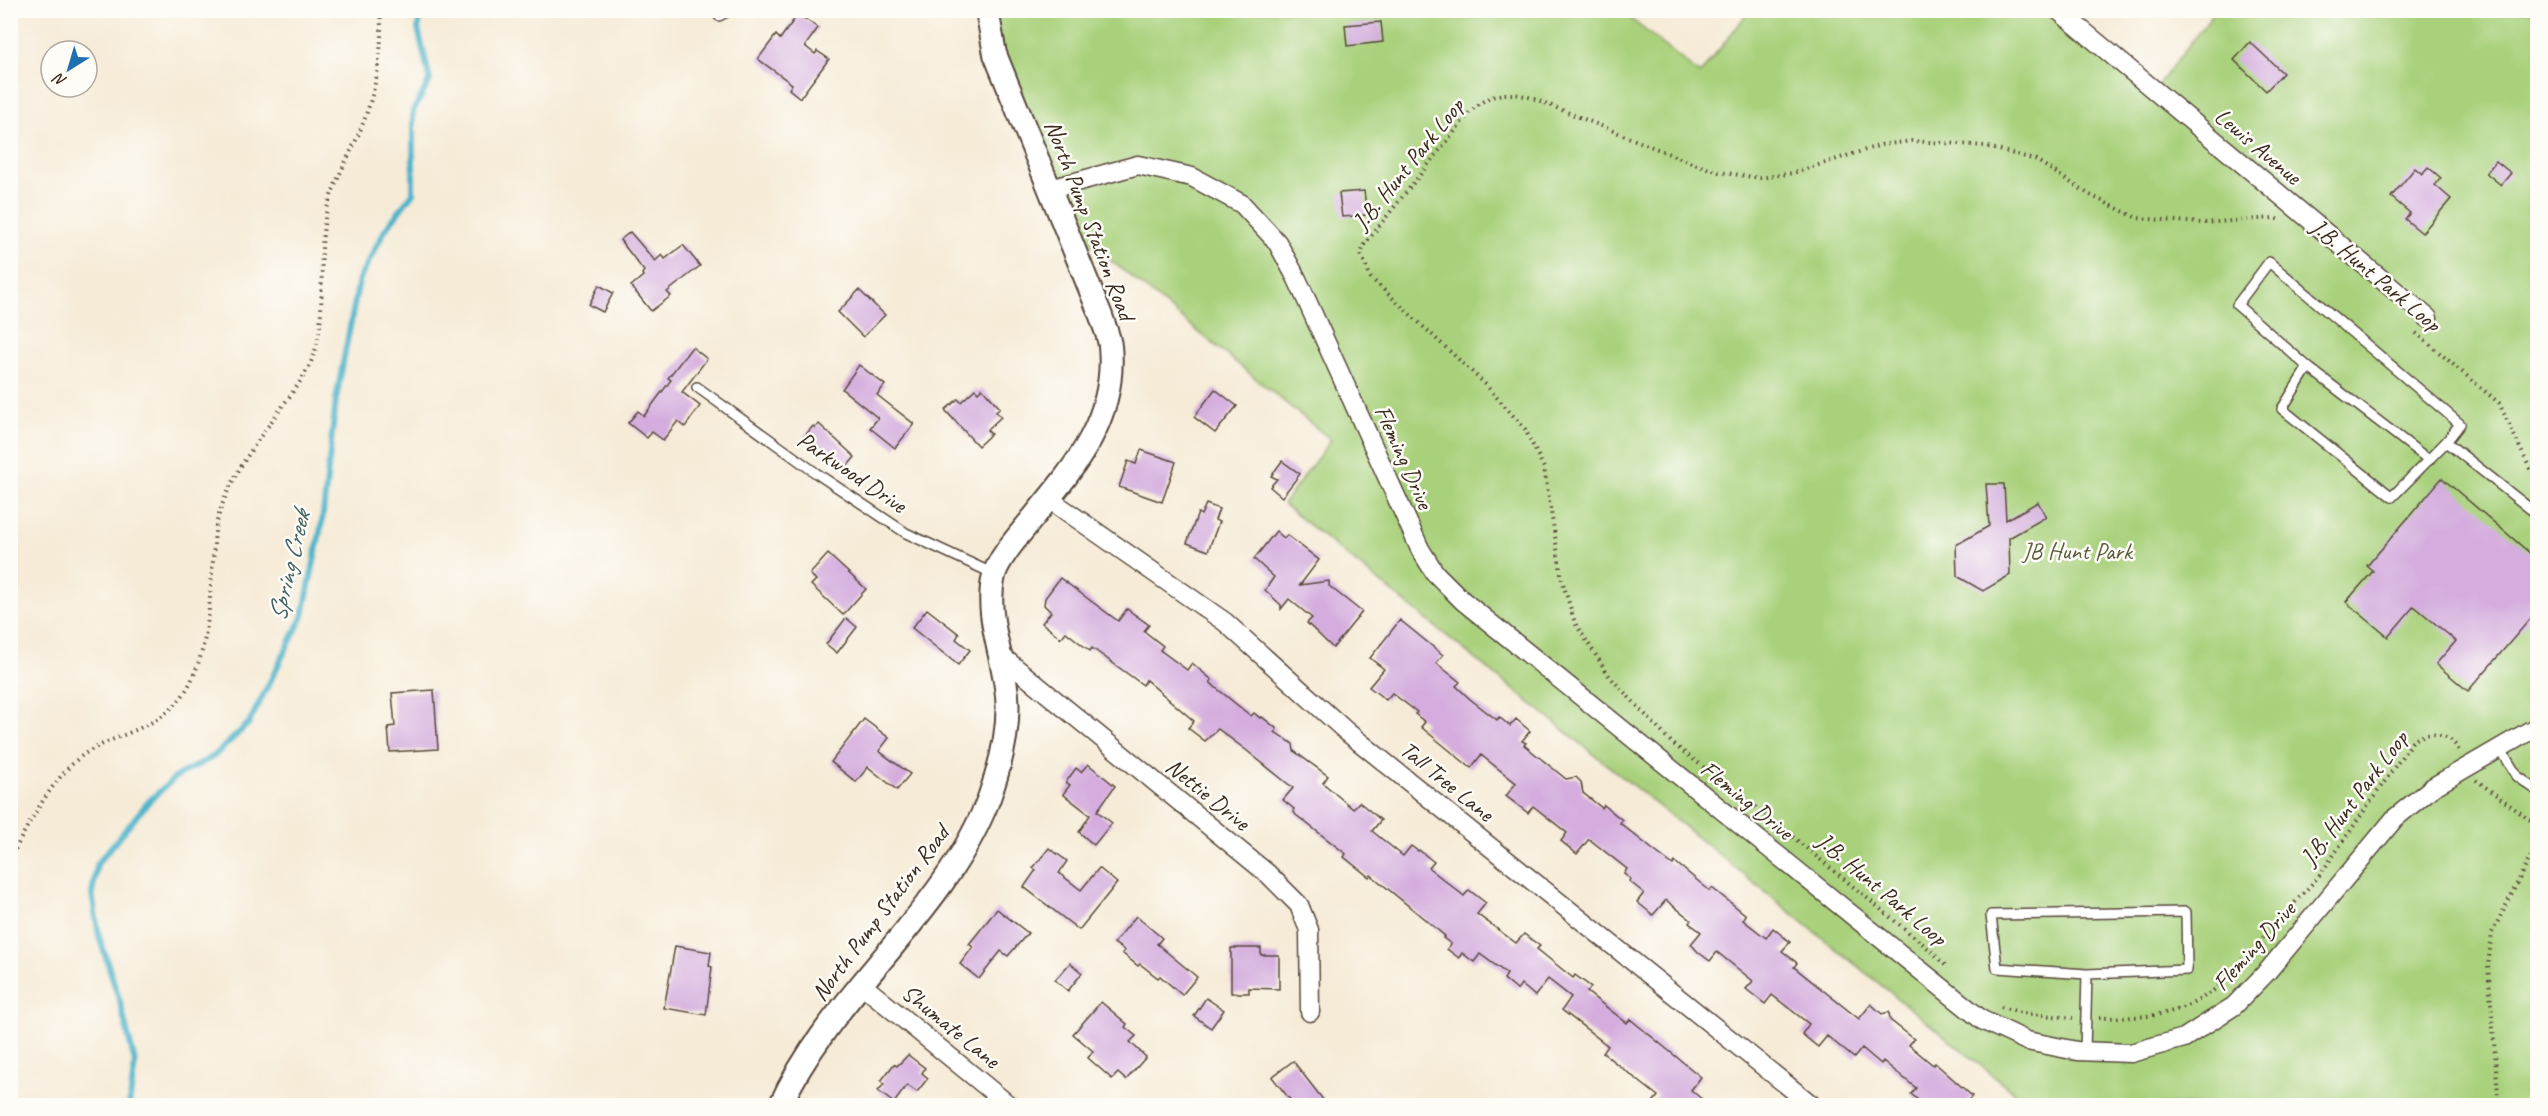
<svg xmlns="http://www.w3.org/2000/svg" width="2548" height="1116" viewBox="0 0 2548 1116" font-family="Caveat,sans-serif">
  <style>
    .green { fill: #a9d17c; stroke: #727e4d; stroke-width: 1.5 }
    .lines { fill: none; stroke-linecap: round; stroke-linejoin: round }
    .stream { stroke: #4bb3c9; stroke-width: 6 }
    .building { fill: #d4adde }
    .service-casing { stroke: #57473a; stroke-width: 12 }
    .minor-casing { stroke: #57473a; stroke-width: 21 }
    .tertiary-casing { stroke: #57473a; stroke-width: 26 }
    .path { stroke: #57473a; stroke-width: 4; stroke-dasharray: 1.5 4.5; stroke-linecap: butt }
    .service { stroke: #fff; stroke-width: 9 }
    .minor { stroke: #fff; stroke-width: 18 }
    .tertiary { stroke: #fff; stroke-width: 22 }
    .labels { text-anchor: middle; dominant-baseline: central; stroke-width: 5; stroke-linejoin: round; paint-order: stroke }
    .street-label { font-size: 24px; fill: #3b2a1e; stroke: #fdfcf7 }
    .park-label { font-size: 24px; fill: #5c5c3a; stroke: #fdfcf7 }
    .water-label { font-size: 26px; font-style: italic; fill: #416162; stroke: #fdfcf7 }
  </style>
  <rect width="100%" height="100%" fill="#fdfcf7"/>
  <filter id="ink" filterUnits="userSpaceOnUse"><feTurbulence type="fractalNoise" baseFrequency=".0167" numOctaves="2"/><feDisplacementMap in="SourceGraphic" scale="12" xChannelSelector="R" yChannelSelector="G"/><feConvolveMatrix kernelMatrix="1 2 1 2 8 2 1 2 1" color-interpolation-filters="sRGB"/></filter>
  <filter id="wash" filterUnits="userSpaceOnUse"><feTurbulence type="fractalNoise" baseFrequency=".008" numOctaves="4" result="noise"/><feDisplacementMap in="SourceGraphic" scale="24" xChannelSelector="R" yChannelSelector="G"/><feGaussianBlur stdDeviation="1.35" result="paint"/><feColorMatrix in="noise" values="0 0 0 0 0 0 0 0 0 0 0 0 0 0 0 0 0 1.4 0 .05"/><feComposite in="paint" operator="in"/></filter>
  <g filter="url(#wash)">
    <rect width="100%" height="100%" fill="#f6ebd7"/>
    <polygon class="green" points="987,11 1621,11 1700,74 1749,11 2047,11 2149,97 2215,11 2537,11 2537,1105 2030,1105 1283,504 1331,440 1064,222"/>
    <g class="lines">
      <polyline class="stream" points="129,1106 135,1063 120,1002 99,936 92,894 97,864 150,800 177,776 214,756 249,723 303,616 322,522 336,399 359,280 385,230 413,193 413,111 430,80 418,29 421,10"/>
    </g>
    <g id="blocks">
      <g class="building">
        <polygon points="798,14 818,28 805,46 815,54 817,51 829,59 800,98 789,89 792,84 758,59 776,35 780,39"/>
        <polygon points="1381,22 1383,42 1347,46 1345,25"/>
        <polygon points="2250,42 2283,73 2266,91 2234,60"/>
        <polygon points="2496,161 2511,173 2501,185 2486,173"/>
        <polygon points="2428,167 2441,178 2435,185 2451,199 2422,233 2405,219 2410,213 2391,197 2415,168 2422,174"/>
        <polygon points="1364,191 1367,215 1342,217 1339,193"/>
        <polygon points="630,232 655,261 662,255 665,259 683,245 700,266 667,292 671,296 651,311 631,286 643,276 642,274 644,271 620,240"/>
        <polygon points="599,285 613,293 603,312 589,305"/>
        <polygon points="859,290 885,315 863,337 838,312"/>
        <polygon points="692,347 707,359 682,392 700,406 685,427 678,421 663,440 652,432 647,438 628,423 638,411 644,416 671,380 668,378"/>
        <polygon points="859,365 885,385 877,395 914,424 895,448 870,428 878,418 842,389"/>
        <polygon points="982,388 1000,408 996,412 1001,417 987,430 991,434 978,446 945,410 958,399 961,402 975,389 978,392"/>
        <polygon points="1215,389 1237,406 1215,433 1194,417"/>
        <polygon points="819,424 855,457 845,469 803,438 813,426 815,428"/>
        <polygon points="1141,450 1176,462 1162,502 1119,487 1128,461 1136,464"/>
        <polygon points="1282,461 1300,474 1282,497 1270,487 1277,479 1271,476"/>
        <polygon points="2442,478 2538,560 2538,610 2468,691 2436,664 2456,641 2414,606 2388,637 2346,602 2373,571 2367,566"/>
        <polygon points="1986,484 2004,484 2006,520 2038,502 2046,517 2009,538 2010,575 1983,591 1957,576 1956,545 1989,526"/>
        <polygon points="1206,504 1219,509 1215,520 1219,522 1208,551 1187,543 1198,513 1201,515"/>
        <polygon points="1276,531 1284,538 1287,535 1319,560 1300,585 1329,581 1329,586 1362,612 1333,648 1307,623 1312,618 1289,599 1281,609 1281,605 1265,590 1274,577 1254,559"/>
        <polygon points="828,554 866,589 843,615 811,585 816,580 810,574"/>
        <polygon points="1060,578 1118,621 1127,609 1149,625 1144,631 1163,646 1160,650 1187,670 1192,663 1212,680 1210,682 1215,687 1251,716 1254,713 1260,718 1262,717 1277,729 1275,732 1293,744 1294,751 1328,776 1323,783 1353,809 1359,802 1381,820 1372,831 1403,856 1411,846 1418,851 1419,850 1434,862 1429,868 1464,896 1469,890 1486,903 1477,914 1516,943 1524,934 1540,946 1537,949 1573,978 1575,975 1591,987 1587,992 1627,1023 1630,1019 1701,1077 1691,1090 1710,1106 1650,1106 1658,1096 1603,1053 1608,1046 1562,1010 1571,997 1548,979 1535,996 1521,984 1517,990 1504,979 1507,974 1480,954 1474,962 1462,953 1459,958 1447,949 1451,944 1443,938 1445,936 1371,875 1369,877 1344,857 1346,854 1296,815 1293,811 1294,809 1283,800 1293,788 1246,750 1218,729 1205,741 1188,728 1194,721 1146,680 1143,685 1092,648 1090,651 1066,632 1061,638 1042,623 1051,612 1044,605 1045,598"/>
        <polygon points="927,609 959,634 956,639 970,650 958,665 912,628"/>
        <polygon points="846,618 857,627 837,653 826,644"/>
        <polygon points="1400,620 1443,655 1436,663 1460,682 1456,686 1470,699 1497,720 1499,717 1510,726 1516,719 1530,731 1522,741 1526,743 1524,745 1566,779 1576,777 1581,782 1583,793 1602,808 1604,805 1622,820 1620,823 1652,849 1673,865 1675,862 1710,891 1712,888 1746,915 1743,920 1766,938 1773,928 1790,942 1782,951 1797,963 1794,967 1859,1019 1871,1004 1882,1014 1889,1012 1890,1020 1914,1039 1909,1045 1933,1065 1935,1063 1972,1096 1964,1106 1925,1106 1911,1094 1916,1088 1883,1061 1881,1064 1862,1048 1854,1058 1827,1036 1818,1047 1802,1034 1809,1024 1772,995 1765,1004 1746,989 1753,981 1717,952 1710,961 1698,952 1691,944 1701,932 1689,923 1691,920 1666,900 1653,915 1637,902 1644,893 1629,881 1631,879 1624,874 1627,869 1589,839 1577,854 1561,841 1567,833 1533,806 1528,813 1506,796 1516,783 1481,755 1471,768 1421,727 1425,722 1415,714 1417,712 1392,693 1386,700 1369,687 1384,669 1370,658"/>
        <polygon points="434,690 438,749 390,752 388,727 395,726 392,693"/>
        <polygon points="864,719 889,738 879,751 910,774 897,790 868,767 856,782 831,762"/>
        <polygon points="1088,764 1115,786 1097,811 1112,823 1094,845 1079,832 1090,815 1063,794 1070,785 1066,782 1076,768 1081,772"/>
        <polygon points="1049,848 1067,861 1059,873 1081,890 1099,868 1117,883 1079,930 1024,887 1036,870 1033,868"/>
        <polygon points="997,909 1028,933 1008,956 1001,951 979,979 960,964 973,947 969,944"/>
        <polygon points="1136,916 1162,938 1157,944 1197,977 1182,995 1160,976 1158,978 1140,964 1138,966 1122,953 1125,951 1114,943"/>
        <polygon points="675,946 711,952 709,966 712,967 706,1015 664,1008"/>
        <polygon points="1231,948 1261,948 1261,955 1279,955 1279,989 1249,988 1249,993 1231,993"/>
        <polygon points="1070,963 1082,973 1068,991 1055,980"/>
        <polygon points="1206,998 1224,1010 1211,1028 1194,1016"/>
        <polygon points="1101,1002 1127,1024 1125,1027 1136,1036 1130,1042 1146,1057 1126,1080 1118,1073 1112,1079 1088,1058 1093,1051 1073,1034"/>
        <polygon points="908,1055 925,1068 922,1073 928,1078 917,1092 907,1085 894,1103 878,1091 884,1084 881,1081 894,1064 897,1066"/>
        <polygon points="1293,1061 1328,1106 1295,1106 1272,1077"/>
      </g>
    </g>
  </g>
  <g filter="url(#ink)">
    <use href="#blocks" fill-opacity="0" stroke="#57473a" stroke-width="1.5"/>
    <g class="lines">
      <defs>
        <g id="service">
          <polyline points="719,16 731,10"/>
          <polygon points="2269,262 2460,424 2446,442 2392,497 2282,409 2308,367 2237,305"/>
          <polyline points="2308,367 2429,460"/>
          <polyline points="697,387 816,473 906,533 994,574"/>
          <polyline points="2446,442 2538,515"/>
          <polyline points="2500,748 2517,776 2538,791"/>
          <polyline points="2085,1052 2087,974 2187,970 2186,912 1991,915 1997,968 2087,974"/>
        </g>
        <g id="minor">
          <polyline points="2058,10 2428,318"/>
          <polyline points="1050,189 1138,165 1192,177 1242,204 1277,242 1297,279 1420,549 1435,573 1463,601 1982,1020 2027,1041 2077,1051 2131,1053 2184,1038 2234,1006 2267,972 2395,818 2433,787 2538,726"/>
          <polyline points="1049,499 1225,622 1347,732 1813,1106"/>
          <polyline points="1000,655 1268,874 1299,905 1309,930 1310,1012"/>
          <polyline points="861,984 1010,1106"/>
        </g>
        <path id="tertiary" d="M 780,1106 C 831,993 945,914 989,798 C 1000,767 1010,730 1007,696 C 1004,656 984,616 994,575 C 999,557 1021,533 1032,519 C 1075,467 1117,418 1110,346 C 1109,336 1104,326 1101,316 L 995,54 L 987,10"/>
      </defs>
      <use href="#service" class="service-casing"/>
      <use href="#minor" class="minor-casing"/>
      <use href="#tertiary" class="tertiary-casing"/>
      <g class="path">
        <polyline points="2416,333 2499,403 2530,469 2538,479"/>
        <polyline points="2476,780 2538,826"/>
        <path d="M 10,860 C 26,827 55,773 86,753 C 120,732 162,728 185,692 C 209,653 209,605 213,560 C 214,547 214,533 217,521 C 229,477 256,443 282,407 C 293,391 306,376 313,357 C 327,321 318,265 324,226 C 328,189 349,159 362,126 C 376,90 384,49 380,10"/>
        <path d="M 1945,965 L 1929,949 L 1766,815 L 1672,743 L 1610,677 L 1575,623 L 1562,580 L 1544,468 L 1525,429 L 1485,384 L 1371,278 L 1361,254 L 1364,245 L 1470,112 C 1490,92 1509,90 1535,99 L 1694,164 L 1719,172 L 1760,178 L 1793,173 L 1881,145 L 1912,141 L 1960,144 L 1984,146 L 2036,160 L 2090,195 L 2137,218 L 2202,223 L 2274,218 L 2282,221"/>
        <polyline points="2001,1007 2022,1013 2073,1018"/>
        <path d="M 2099,1018 C 2147,1017 2178,1018 2218,987 L 2319,876 L 2412,742 C 2428,729 2453,732 2460,754"/>
        <polyline points="2499,1106 2488,966 2492,933 2538,842"/>
      </g>
      <use href="#service" class="service"/>
      <use href="#minor" class="minor"/>
      <use href="#tertiary" class="tertiary"/>
    </g>
  </g>
  <g class="labels">
    <g class="street-label">
      <text transform="translate(2258 146) rotate(40)">Lewis Avenue</text>
      <text transform="translate(1408 164) rotate(-51)">J.B. Hunt Park Loop</text>
      <text transform="translate(1090 220) rotate(69)">North Pump Station Road</text>
      <text transform="translate(2376 275) rotate(40)">J.B. Hunt Park Loop</text>
      <text transform="translate(1404 457) rotate(66)">Fleming Drive</text>
      <text transform="translate(852 472) rotate(34)">Parkwood Drive</text>
      <text transform="translate(1447 781) rotate(39)">Tall Tree Lane</text>
      <text transform="translate(1208 794) rotate(39)">Nettie Drive</text>
      <text transform="translate(2354 798) rotate(-53)">J.B. Hunt Park Loop</text>
      <text transform="translate(1747 800) rotate(39)">Fleming Drive</text>
      <text transform="translate(1882 889) rotate(40)">J.B. Hunt Park Loop</text>
      <text transform="translate(880 913) rotate(-53)">North Pump Station Road</text>
      <text transform="translate(2254 946) rotate(-48)">Fleming Drive</text>
      <text transform="translate(951 1026) rotate(39)">Shumate Lane</text>
    </g>
    <g class="park-label">
      <text x="2077" y="551">JB Hunt Park</text>
    </g>
    <g class="water-label">
      <text transform="translate(289 566) rotate(-77)">Spring Creek</text>
    </g>
  </g>
  <rect width="2548" height="1116" fill="none" stroke="#fdfcf7" stroke-width="36"/>
  <g transform="translate(69 69) rotate(217)"><circle r="28" fill="#fdfcf7" stroke="#afa8a0" stroke-width="1.5"/>
  <path d="M0-4.5L10 22L0 15L-10 22Z" fill="#1f6fb2"/>
  <text y="-9" font-size="16" font-weight="bold" text-anchor="middle" fill="#3b2a1e">N</text>
  </g>
</svg>
